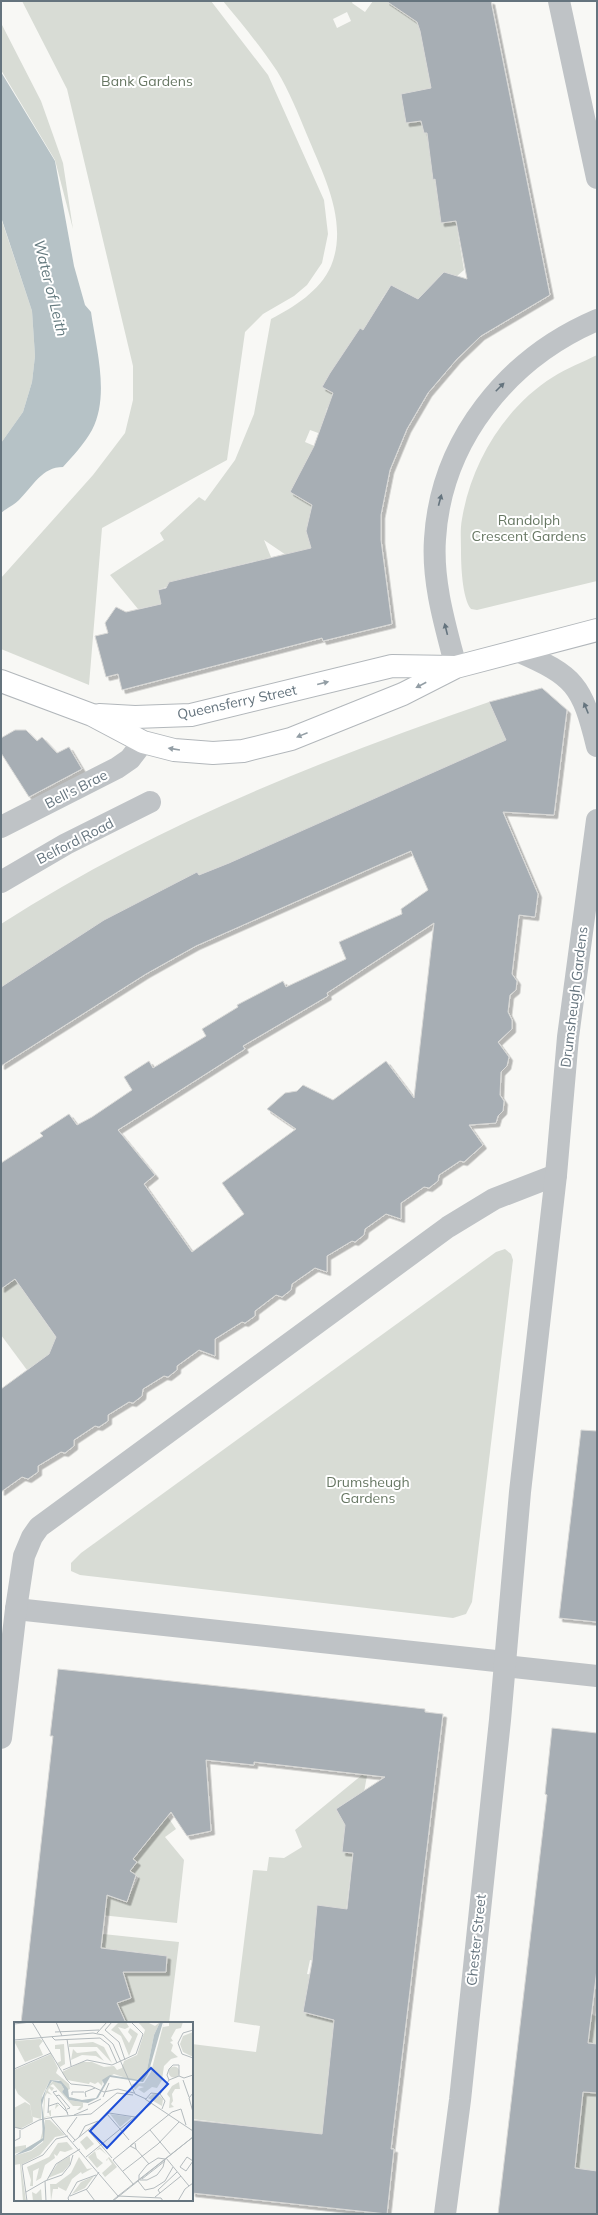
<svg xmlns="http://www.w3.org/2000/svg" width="598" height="2215" viewBox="0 0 598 2215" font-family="Mulish,sans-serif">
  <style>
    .green { fill: #d8dcd5; fill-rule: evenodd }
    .water { fill: #b6c2c6 }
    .building { fill: #a7aeb4; stroke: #d9d9d7; fill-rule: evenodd; filter: url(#shadow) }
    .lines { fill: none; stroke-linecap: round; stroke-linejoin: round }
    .primary-casing { stroke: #b2b7bb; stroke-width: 24 }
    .minor { stroke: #bfc3c6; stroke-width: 22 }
    .tertiary { stroke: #bfc3c6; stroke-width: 22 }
    .primary { stroke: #fff; stroke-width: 22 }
    .oneway { fill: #65747e }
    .oneway2 { fill: #939ea5 }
    .labels { text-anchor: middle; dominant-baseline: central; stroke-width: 4; stroke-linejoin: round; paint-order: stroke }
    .park-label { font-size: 14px; fill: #677763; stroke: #fff }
    .street-label { font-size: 14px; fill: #65747e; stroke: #fff }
    .water-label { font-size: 15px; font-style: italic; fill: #647a7f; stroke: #fff }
    .inset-road { fill: none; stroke: #b4bbbe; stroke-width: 1 }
    .view { fill: #1d4ed8; fill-opacity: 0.15; stroke: #1d4ed8; stroke-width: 2 }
    .inset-edge { fill: none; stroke: #65747e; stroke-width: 2 }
  </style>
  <defs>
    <filter id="shadow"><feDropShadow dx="3.5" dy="3.5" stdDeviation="0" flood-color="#0004"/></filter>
  </defs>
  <rect width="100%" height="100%" fill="#f8f8f5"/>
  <g class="green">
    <polygon points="22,1 211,1 268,75 324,200 328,234 322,263 307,285 294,296 263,314 245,332 227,460 102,528 89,685 1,649 1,578 93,475 125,433 133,400 133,366 67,89"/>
    <path d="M 223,1 L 353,1 L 352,3 L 365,12 L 373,1 L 386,1 L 416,18 L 420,31 L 431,88 L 401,94 L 406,122 L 421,121 L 424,133 L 439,131 L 431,164 L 433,179 L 448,178 L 442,223 L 456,221 L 464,270 L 457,276 L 444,272 L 418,299 L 391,285 L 381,300 L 381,342 L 360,329 L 351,342 L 371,354 L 344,399 L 327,408 C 324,417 325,425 321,434 L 310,430 L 305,442 L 324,450 L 297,480 L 290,492 L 312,505 L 311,549 L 289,557 L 264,540 L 271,557 L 262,560 L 265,573 L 255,561 L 236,566 L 238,579 L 232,581 L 229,568 L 208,572 L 158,590 L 161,604 L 138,609 L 110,575 L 164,540 L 160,533 L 199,497 L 205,501 L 235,460 L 254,414 L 271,319 C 294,307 320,291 331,266 C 349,222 323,174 307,135 C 298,113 289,91 277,71 C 261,47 242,24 223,1 ZM 347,12 L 351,21 L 337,28 L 333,19 Z"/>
    <polygon points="1,23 41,101 63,163 73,229 55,160 1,70"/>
    <polygon points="1,218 32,311 35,356 32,382 23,412 1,443"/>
    <path d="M 597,355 L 597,581 L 477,610 L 471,609 C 462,598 461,564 461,550 C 461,540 460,529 462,519 C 471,463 505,407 553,377 C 567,368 583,362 597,355 Z"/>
    <path d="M 489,702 L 507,741 L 229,863 L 199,875 L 197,872 L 1,987 L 1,924 C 151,827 321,760 489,702 Z"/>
    <polygon points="505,1249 511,1254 513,1260 472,1602 466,1614 453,1618 80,1575 71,1571 71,1563 81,1553 496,1252"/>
    <polygon points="15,1279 62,1346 27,1370 1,1335 1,1289"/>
    <polygon points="118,1744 176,1829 165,1837 184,1860 177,1923 101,1915 104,1894 126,1902 139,1877 115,1863 133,1859 147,1842 139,1834"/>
    <polygon points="368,1770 363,1798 354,1797 336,1809 344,1823 357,1815 342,1852 353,1853 340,1965 310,1960 307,1974 314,1975 303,2012 334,2020 322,2135 192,2119 192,2044 256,2052 260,2026 234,2022 253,1870 267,1871 269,1857 284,1858 302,1847 295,1830"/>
    <polygon points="103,1934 179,1942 169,2023 126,2023 119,2009 103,2007 131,1998 125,1980 111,1984 137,1952 116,1950 100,1957"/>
    <polygon points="591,2015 597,2016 597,2044 588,2043"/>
    <polygon points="583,2091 597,2093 597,2171 570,2168"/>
  </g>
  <path class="water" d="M 1,72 L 55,161 L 74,266 L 85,305 L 91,312 C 96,348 110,396 92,430 C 84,444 73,456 63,467 C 42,467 33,486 19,500 C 14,505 7,508 1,513 L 1,443 L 23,412 L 32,382 L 35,356 L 32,311 L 1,217 Z"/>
  <g class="building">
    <polygon points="386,1 491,1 550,295 481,336 457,359 428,393 407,429 390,470 381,515 381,540 392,624 323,641 322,638 122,690 118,674 106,677 95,636 108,633 105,623 116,607 126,612 161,604 158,590 166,588 169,582 311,548 306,531 312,505 290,492 314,446 333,393 322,387 330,373 360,328 363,330 391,285 418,299 444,272 467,279 456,221 441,223 435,179 433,180 427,133 424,133 421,121 406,123 401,94 431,88 420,31 417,22"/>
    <path d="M 542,688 L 567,710 L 554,815 L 503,812 L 538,894 L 535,917 L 519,915 L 512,974 L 517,981 L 516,990 L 510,995 L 508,1012 L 512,1020 L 512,1029 L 498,1042 L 509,1057 L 507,1066 L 501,1072 L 500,1095 L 504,1101 L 503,1111 L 498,1116 L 496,1123 L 469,1125 L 483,1145 L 464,1162 L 460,1161 L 439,1175 L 438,1181 L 429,1188 L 424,1187 L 401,1203 L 401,1219 L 386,1214 L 365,1229 L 364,1235 L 355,1242 L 352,1241 L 327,1256 L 327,1272 L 315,1268 L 292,1284 L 291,1290 L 282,1297 L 276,1295 L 255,1311 L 255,1316 L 245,1323 L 242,1322 L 215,1339 L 215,1356 L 199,1350 L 177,1366 L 177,1370 L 168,1377 L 164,1376 L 143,1389 L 142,1396 L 133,1403 L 129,1402 L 108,1415 L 108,1421 L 99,1427 L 95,1426 L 74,1440 L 74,1446 L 65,1453 L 61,1452 L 38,1466 L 38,1472 L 28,1479 L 22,1477 L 1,1492 L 1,1389 L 49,1354 L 56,1337 L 15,1279 L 1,1289 L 1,1163 L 43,1136 L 40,1133 L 69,1114 L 77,1125 L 92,1117 L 132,1090 L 124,1077 L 149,1061 L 153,1068 L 206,1036 L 202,1029 L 238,1007 L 237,1005 L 283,981 L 286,987 L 346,959 L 339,942 L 402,914 L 401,909 L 428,890 L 411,851 L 381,864 L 196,946 L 146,974 L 1,1066 L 1,987 L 104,920 L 197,872 L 199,875 L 229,863 L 506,740 L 489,702 ZM 434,923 L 414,1098 L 386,1061 L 333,1100 L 303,1085 L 297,1091 L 285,1093 L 267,1109 L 296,1129 L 222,1183 L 244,1214 L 192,1252 L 144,1184 L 155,1175 L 118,1130 L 245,1049 L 243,1046 L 328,996 L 327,993 Z"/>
    <polygon points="15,730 26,730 37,741 42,737 57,753 69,747 82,769 29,797 1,753 1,738"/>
    <polygon points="581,1430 597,1431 597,1622 559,1618"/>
    <polygon points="58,1669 275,1692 425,1709 425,1712 443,1714 391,2149 394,2149 387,2214 192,2193 192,2120 322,2134 334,2020 303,2012 312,1962 317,1905 347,1909 353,1853 342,1852 345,1825 336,1809 385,1777 254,1762 254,1765 206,1760 211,1831 187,1836 171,1812 133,1859 137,1862 130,1871 136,1875 127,1902 107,1895 101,1948 167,1956 166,1972 123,1972 131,1998 117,2003 126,2023 21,2023 53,1736 50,1736"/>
    <polygon points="552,1728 597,1733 597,1969 588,2043 597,2044 597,2093 583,2092 575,2168 597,2171 597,2214 498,2214 547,1795 545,1794"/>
  </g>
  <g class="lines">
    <defs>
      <g id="primary">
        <polyline points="1,681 92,715 143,742 174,750 213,753 243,751 291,739 403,694 456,667 597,630"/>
        <polyline points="99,715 135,717 191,715 392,666 455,667"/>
      </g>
    </defs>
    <use href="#primary" class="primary-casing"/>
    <g class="minor">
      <polyline points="1,827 117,768 130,759 143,742"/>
      <polyline points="1,882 66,844 150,802"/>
      <polyline points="16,1609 505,1662"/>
      <polyline points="504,1666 597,1676"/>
      <polyline points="1,1738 16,1609 24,1556 32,1537 39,1527 448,1227 494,1199 556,1175"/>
    </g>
    <g class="tertiary">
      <polyline points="559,1 597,178"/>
      <path d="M 517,651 C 575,676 582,685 597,746"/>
      <path d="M 456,667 C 445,625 432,582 435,539 C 441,440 508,358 597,320"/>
      <polyline points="445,2214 460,2100 500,1720 520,1492 556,1175 568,1037 597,820"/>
    </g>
    <use href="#primary" class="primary"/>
  </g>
  <defs><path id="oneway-solid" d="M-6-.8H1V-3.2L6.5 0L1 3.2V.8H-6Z"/></defs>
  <g class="oneway">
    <use href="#oneway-solid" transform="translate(500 387) rotate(-45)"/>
    <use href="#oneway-solid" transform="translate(440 500) rotate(-75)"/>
    <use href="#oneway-solid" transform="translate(446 629) rotate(-104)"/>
    <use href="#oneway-solid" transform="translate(586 708) rotate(-112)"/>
  </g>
  <g class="oneway2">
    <use href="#oneway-solid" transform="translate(323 683) rotate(-14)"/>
    <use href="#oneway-solid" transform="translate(421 685) rotate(152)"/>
    <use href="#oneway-solid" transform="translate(302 735) rotate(158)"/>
    <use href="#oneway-solid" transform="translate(174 749) rotate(-171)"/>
  </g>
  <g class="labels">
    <g class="park-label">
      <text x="147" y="81">Bank Gardens</text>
      <text x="529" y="520">Randolph<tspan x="529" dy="16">Crescent Gardens</tspan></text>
      <text x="368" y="1482">Drumsheugh<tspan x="368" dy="16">Gardens</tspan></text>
    </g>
    <g class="street-label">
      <text transform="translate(237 702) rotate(-12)">Queensferry Street</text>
      <text transform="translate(76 789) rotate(-27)">Bell's Brae</text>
      <text transform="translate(75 841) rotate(-27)">Belford Road</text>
      <text transform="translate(574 997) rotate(-83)">Drumsheugh Gardens</text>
      <text transform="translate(476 1940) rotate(-84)">Chester Street</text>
    </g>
    <g class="water-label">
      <text transform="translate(51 288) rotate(76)">Water of Leith</text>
    </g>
  </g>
  <g transform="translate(14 2022)">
    <rect width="179" height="179" fill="#f8f8f5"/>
    <path d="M 105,0 L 112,0 L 115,5 L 111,7 L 104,5 L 115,21 L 118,15 L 114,10 L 116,6 L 124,12 L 115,34 L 107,14 L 97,8 ZM 124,0 L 133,0 L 141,4 L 146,0 L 140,13 L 133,48 L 128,57 L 118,58 L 100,52 L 89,58 L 88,64 L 84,60 L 81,62 L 76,60 L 75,62 L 53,58 L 48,50 L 68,40 L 78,40 L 90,45 L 100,44 L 103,48 L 108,46 L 110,39 L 123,33 L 131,8 ZM 150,0 L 149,5 L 155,4 L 155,0 L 169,0 L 167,6 L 162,7 L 157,16 L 159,19 L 156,20 L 159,23 L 157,29 L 164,35 L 157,37 L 150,44 L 148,58 L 143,66 L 138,65 L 130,71 L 124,67 L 130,65 L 125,64 L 121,68 L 118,62 L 130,61 L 137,50 ZM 179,10 L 179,34 L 177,34 L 169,30 L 166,22 L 169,14 ZM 26,17 L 29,19 L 25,24 L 29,33 L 11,40 L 0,19 ZM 79,20 L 90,25 L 98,41 L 83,25 L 55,25 L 55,22 ZM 50,22 L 51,42 L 46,45 L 43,41 L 47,39 L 46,27 L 41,27 L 41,23 ZM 59,27 L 63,31 L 82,29 L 90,39 L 82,34 L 68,33 L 57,38 ZM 37,32 L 44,46 L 42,51 L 55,62 L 56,67 L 54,68 L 45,58 L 36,58 L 28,74 L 27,97 L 19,95 L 19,99 L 16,82 L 4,72 L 0,64 L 0,48 ZM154.5 50a5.5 5.5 0 1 1 11 0a5.5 5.5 0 1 1-11 0ZM 39,59 L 47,62 L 50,67 L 48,70 L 55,78 L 74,81 L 69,81 L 69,85 L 66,88 L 63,88 L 67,84 L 59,84 L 39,62 L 36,64 L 40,66 L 38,69 L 35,66 L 34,69 L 38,73 L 33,71 L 31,75 L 30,95 L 36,94 L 34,89 L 41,87 L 42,82 L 45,83 L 41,87 L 37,88 L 37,94 L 29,96 L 30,75 L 34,64 ZM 165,60 L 166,67 L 161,67 L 158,72 L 159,79 L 157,82 L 160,85 L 155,86 L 156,76 L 153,72 L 158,64 ZM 139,72 L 144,72 L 149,77 L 148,84 L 134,76 ZM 11,80 L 16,83 L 19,100 L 6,107 L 1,105 L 0,86 ZM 96,92 L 117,95 L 117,96 L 106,105 ZM 31,98 L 36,98 L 51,113 L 41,115 L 26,133 L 7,143 L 12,179 L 9,179 L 6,142 L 0,143 L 0,134 L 17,129 L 29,120 ZM 29,107 L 29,115 L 27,120 L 12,128 L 0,132 L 0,125 L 12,123 L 12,126 L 26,119 ZM 73,114 L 80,122 L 72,128 L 66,120 ZM 53,120 L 59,127 L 51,130 L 46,129 L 43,134 L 40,132 L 41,136 L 31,143 L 27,156 L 22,159 L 25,146 L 19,149 L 19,164 L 16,164 L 17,158 L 13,145 L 35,135 L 44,121 ZM 86,125 L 93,133 L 86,127 L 81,129 L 83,136 L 89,141 L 83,146 L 74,135 ZM 56,134 L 56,142 L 49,150 L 34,156 L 44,141 ZM 65,135 L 73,147 L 79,146 L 68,152 L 67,150 L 58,157 L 52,169 L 44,165 L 44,167 L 39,167 L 37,179 L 36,162 L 42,162 L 57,151 ZM 95,135 L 103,145 L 91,155 L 88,151 L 98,142 L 94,136 L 93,139 L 92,138 ZM 80,154 L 71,166 L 58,172 L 67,160 ZM 27,167 L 28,179 L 19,179 L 18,170 L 22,172 Z" fill="#d8dcd5"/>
    <path d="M 146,0 L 149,0 L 134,52 L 129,60 L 96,55 L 84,76 L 74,81 L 55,78 L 48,70 L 50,67 L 47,62 L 38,59 L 32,68 L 28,83 L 31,106 L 30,118 L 17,128 L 0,134 L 29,116 L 27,78 L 36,58 L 47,59 L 54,67 L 55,75 L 68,78 L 82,76 L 90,62 L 88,58 L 96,53 L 126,58 L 133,48 L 140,13 Z" fill="#b6c2c6"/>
    <path class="inset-road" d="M 18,0 L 53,58 L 57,62 L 77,64 L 90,70M 42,0 L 48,14M 98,0 L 91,8 L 105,20 L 111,38M 0,2 L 17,0M 179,8 L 169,11 L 164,21 L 168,32 L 179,36M 41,10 L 85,8M 83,11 L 93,0M 38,15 L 41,18 L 86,16 L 95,23 L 103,41M 53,17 L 57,44M 0,18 L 79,11 L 89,13 L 99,22 L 121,72 L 132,77M 0,47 L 37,31M 49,48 L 73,38 L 98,43 L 122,32 L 129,12 L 117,0M 165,54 L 170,56 L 179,53M 155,58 L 153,53 L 155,47 L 159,43 L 165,43M 155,58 L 165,54 L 165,43M 169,58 L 175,75M 43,69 L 39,70 L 51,85 L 54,93M 90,70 L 104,67 L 120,71M 179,71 L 175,76 L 179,90M 146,72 L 155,58M 58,73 L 58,70 L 70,70M 42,74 L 45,73 L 56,86 L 53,87M 72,75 L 71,70 L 81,66M 89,75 L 95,61M 131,77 L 179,109M 132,77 L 137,71 L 146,72 L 151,79 L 148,87M 74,83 L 87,77M 35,84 L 44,81 L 54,91M 34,91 L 35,76M 93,92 L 106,107M 60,93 L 74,87M 37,96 L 104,174 L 179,115M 0,105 L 8,107 L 25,98 L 40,95 L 77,92 L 103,71 L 119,73M 106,107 L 115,118M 74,108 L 98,136M 136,108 L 157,133M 65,115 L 71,104 L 84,99M 61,118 L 53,109 L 63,95M 0,119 L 6,116 L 6,108M 59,120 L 95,91 L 121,95M 116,124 L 158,90 L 167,87 L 172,103M 116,124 L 122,127 L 121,121M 122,127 L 135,142M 72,135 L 138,81M 152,136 L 175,164M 179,139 L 173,135 L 166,145 L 172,149 L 179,139M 109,149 L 144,122 L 165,100M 128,157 L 151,139M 33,158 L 42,142 L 66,127M 125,158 L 125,153 L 133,143 L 144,136 L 151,137M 126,158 L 133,158 L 143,153 L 149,145 L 151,137M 31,159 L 32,179M 124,159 L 131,168 L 140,166 L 151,159 L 159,145M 120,163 L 99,138 L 120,121M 72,167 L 81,179M 12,170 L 31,159 L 48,153 L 56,143 L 59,133M 146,171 L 144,168 L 163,150M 56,174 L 73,167 L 85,150M 141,175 L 167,154M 13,179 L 8,143 L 29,133 L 42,117 L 54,114M 55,179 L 54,176 L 63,160 L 82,153M 98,179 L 104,174 L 147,176 L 149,179M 99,179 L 179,115M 164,179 L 171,167 L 179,161"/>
    <path class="view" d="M 137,46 L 154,62 L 93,126 L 76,109 Z"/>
    <rect width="179" height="179" class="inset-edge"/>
  </g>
  <rect width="598" height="2215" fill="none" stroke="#65747e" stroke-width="4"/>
</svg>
